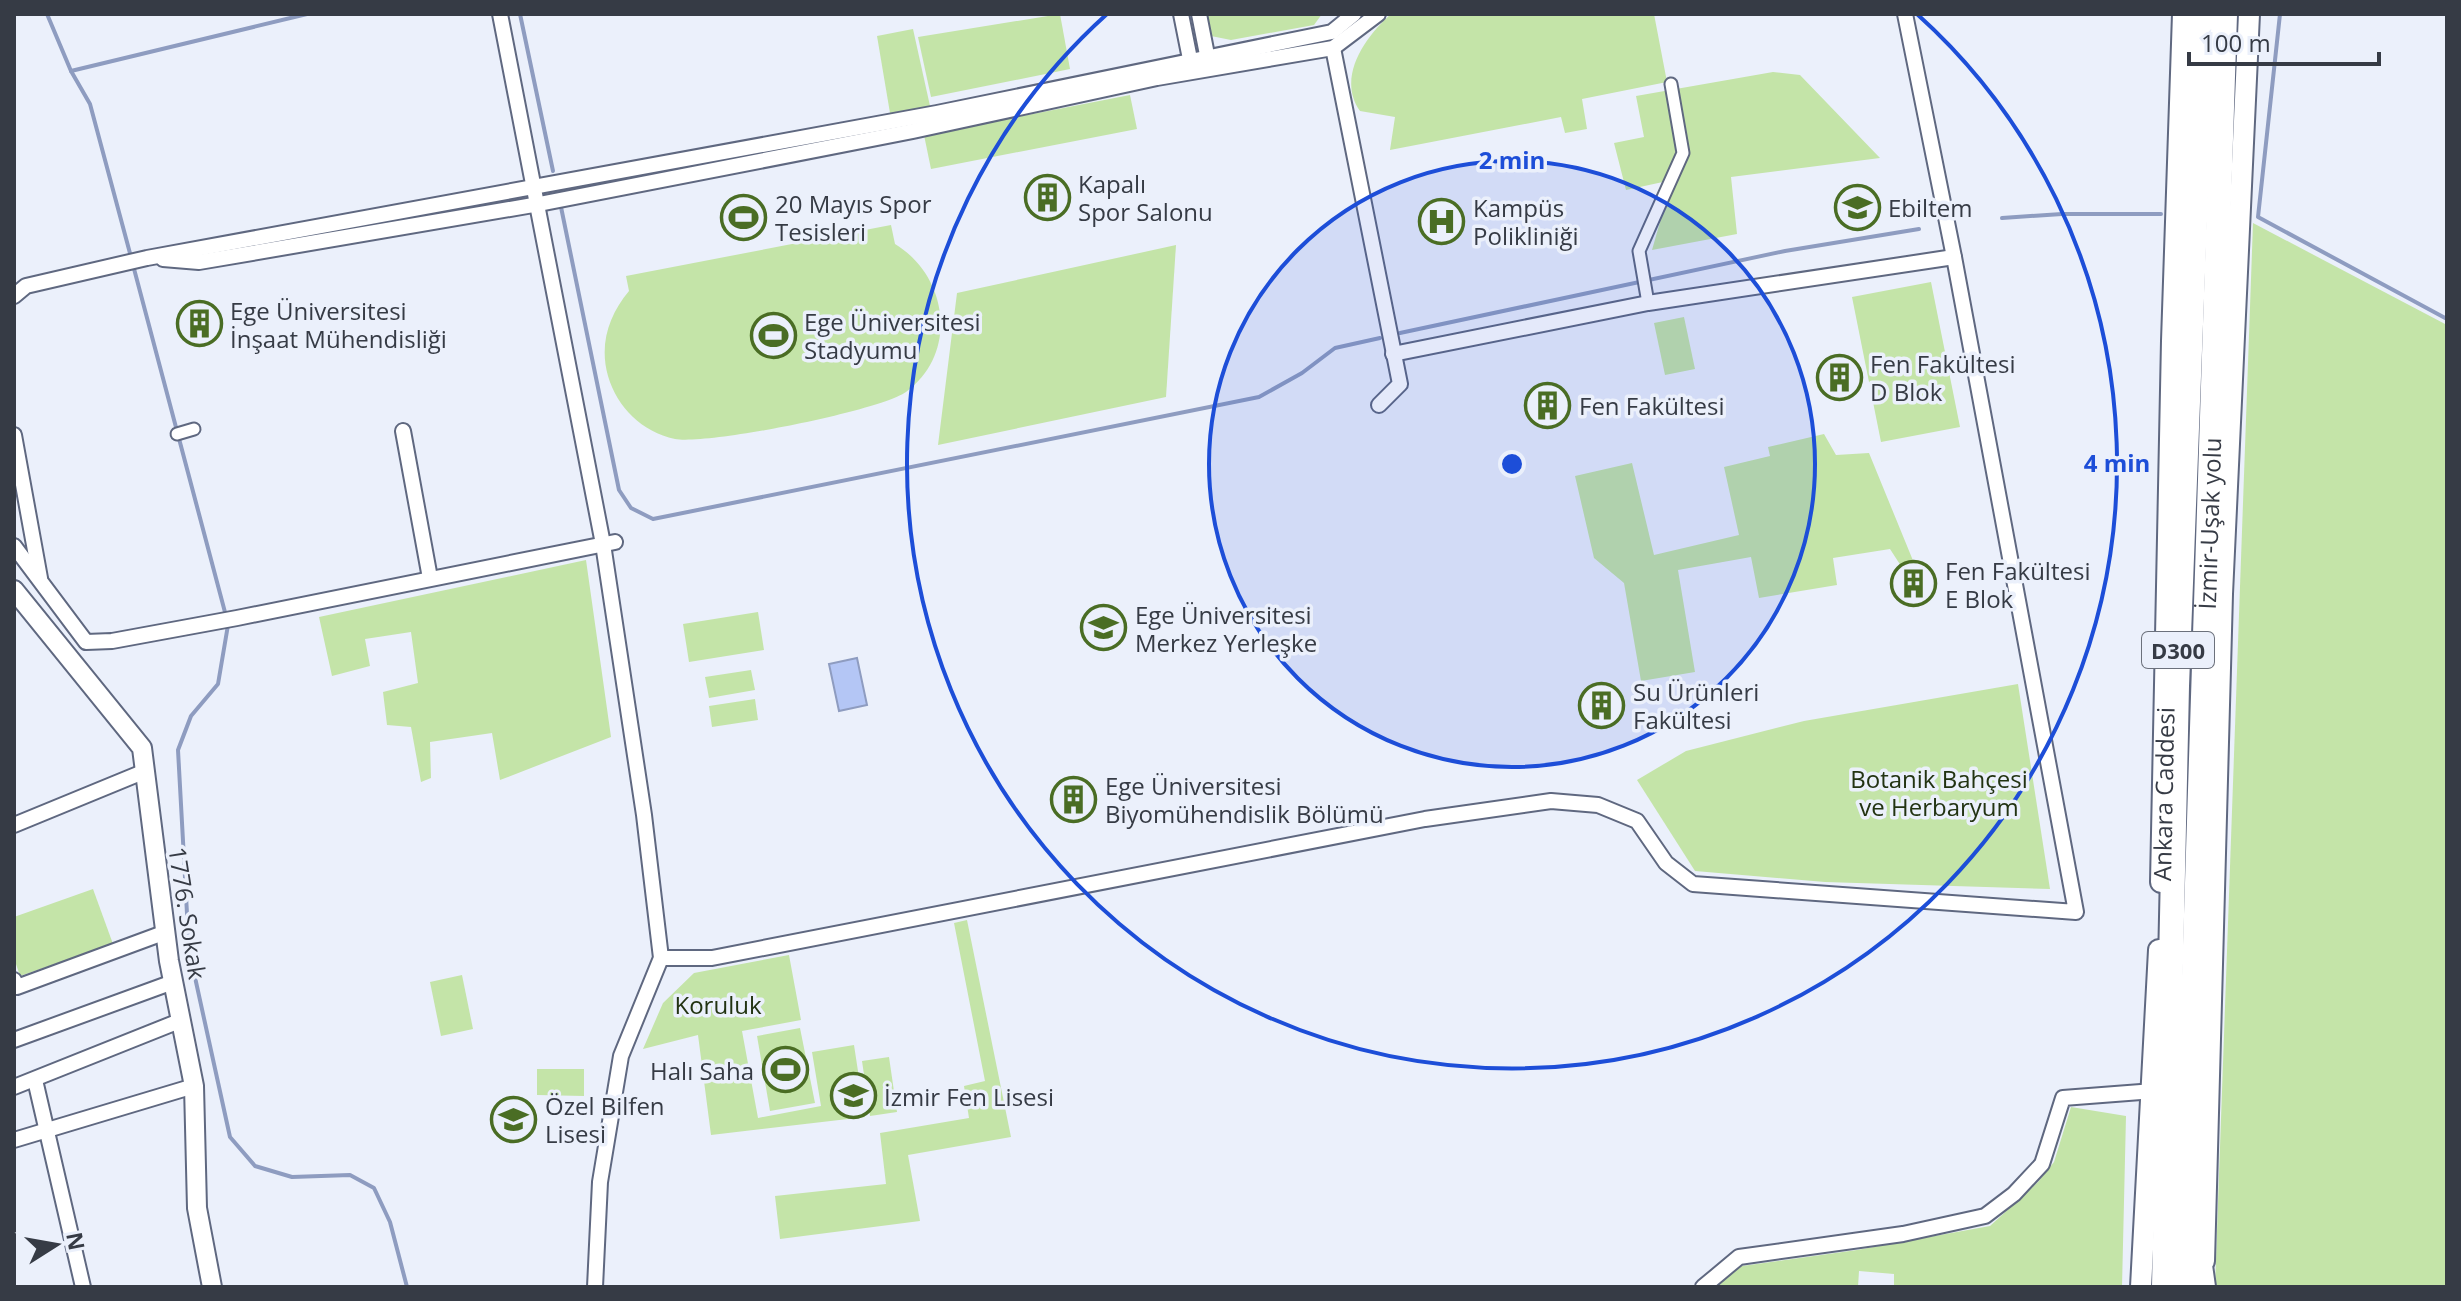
<svg xmlns="http://www.w3.org/2000/svg" width="2461" height="1301" viewBox="0 0 2461 1301" font-family="'Open Sans',sans-serif">
  <style>
    .green { fill: #c4e4a8 }
    .water { fill: #b4c6f5; stroke: #8e9cc0; stroke-width: 2 }
    .lines { fill: none; stroke-linecap: round; stroke-linejoin: round }
    .stream { stroke: #8e9cc0; stroke-width: 4 }
    .pedestrian-casing { stroke: #5f6880; stroke-width: 15 }
    .minor-casing { stroke: #5f6880; stroke-width: 18 }
    .tertiary-casing { stroke: #5f6880; stroke-width: 22 }
    .secondary-casing { stroke: #5f6880; stroke-width: 24 }
    .trunk-casing { stroke: #5f6880; stroke-width: 28 }
    .pedestrian { stroke: #fff; stroke-width: 11 }
    .minor { stroke: #fff; stroke-width: 14 }
    .tertiary { stroke: #fff; stroke-width: 18 }
    .secondary { stroke: #fff; stroke-width: 20 }
    .trunk { stroke: #fff; stroke-width: 24 }
    .ring { fill: none; stroke: #1d4ed8; stroke-width: 4 }
    .labels { text-anchor: middle; dominant-baseline: central; stroke-width: 7; stroke-linejoin: round; paint-order: stroke }
    .shield { fill: #ebf0fb; stroke: #6c717c; stroke-width: 2 }
    .shield-label { font-size: 22px; font-weight: bold; fill: #363b45 }
    .poi-label { font-size: 24px; fill: #363b45; stroke: #ebf0fb; text-anchor: start }
    .street-label { font-size: 24px; fill: #363b45; stroke: #ebf0fb }
    .park-label { font-size: 24px; fill: #223312; stroke: #ebf0fb }
    .centre { fill: #1d4ed8; stroke: #ebf0fb; stroke-width: 4 }
    .ring-label { font-size: 24px; text-anchor: middle; font-weight: bold; fill: #1d4ed8; stroke: #ebf0fb; stroke-width: 7; stroke-linejoin: round; paint-order: stroke }
  </style>
  <rect width="100%" height="100%" fill="#ebf0fb"/>
  <g class="green">
    <polygon points="1060,14 1070,69 931,97 918,37"/>
    <polygon points="1206,14 1322,14 1314,25 1231,40 1211,36"/>
    <path d="M 1391,14 L 1654,14 L 1667,82 L 1582,99 L 1587,129 L 1565,133 L 1561,117 L 1390,150 L 1395,117 L 1360,111 C 1336,77 1366,36 1391,14 Z"/>
    <polygon points="913,29 930,106 890,113 877,36"/>
    <polygon points="1773,72 1800,75 1880,158 1731,177 1737,234 1652,250 1672,180 1626,190 1614,143 1644,137 1636,96"/>
    <polygon points="1130,95 1137,129 931,169 924,135"/>
    <polygon points="2253,223 2447,325 2447,1287 2215,1287"/>
    <path d="M 891,225 L 895,244 C 948,276 959,353 906,392 C 879,411 708,445 675,439 C 642,432 617,407 608,376 C 599,344 609,315 629,291 L 626,276 Z"/>
    <polygon points="1176,245 1166,397 938,445 957,293"/>
    <polygon points="1931,282 1960,427 1881,442 1852,297"/>
    <polygon points="1684,317 1695,369 1665,375 1654,323"/>
    <polygon points="1824,434 1836,455 1869,453 1914,563 1901,566 1890,549 1833,558 1837,585 1759,598 1751,557 1678,570 1695,672 1641,681 1624,583 1594,558 1575,476 1632,463 1654,555 1739,535 1724,467 1770,456 1768,447"/>
    <polygon points="586,560 611,737 500,780 492,733 430,742 431,778 421,782 411,727 387,725 383,692 418,683 411,632 365,639 370,666 332,676 319,617"/>
    <polygon points="758,612 764,650 689,662 683,624"/>
    <polygon points="751,670 755,690 709,698 705,677"/>
    <polygon points="2018,684 2050,889 1825,882 1695,871 1637,780 1686,751 1804,721"/>
    <polygon points="755,699 758,720 712,727 709,706"/>
    <polygon points="93,889 113,944 20,976 14,958 14,917"/>
    <polygon points="967,920 1011,1137 908,1155 920,1221 780,1239 775,1196 886,1184 880,1133 969,1118 964,1086 985,1081 954,923"/>
    <polygon points="789,955 801,1020 742,1031 758,1118 821,1106 812,1052 854,1045 865,1117 711,1135 698,1035 643,1049 663,1003 694,973"/>
    <polygon points="462,975 473,1029 441,1036 430,982"/>
    <polygon points="800,1028 815,1103 770,1111 757,1036"/>
    <polygon points="889,1057 897,1112 870,1116 862,1061"/>
    <polygon points="537,1069 584,1069 584,1096 537,1095"/>
    <polygon points="2071,1107 2126,1116 2122,1287 1894,1287 1894,1274 1859,1271 1858,1287 1715,1287 1742,1266 1857,1250 1990,1226 2038,1182 2054,1162"/>
  </g>
  <polygon class="water" points="857,658 867,705 839,711 829,664"/>
  <g class="lines">
    <g class="stream">
      <polyline points="47,14 71,71 90,104 131,257"/>
      <polyline points="520,14 553,171"/>
      <polyline points="2280,14 2258,217 2447,319"/>
      <polyline points="71,71 307,14"/>
      <polyline points="561,207 619,490 631,508 653,519 1259,397 1302,373 1335,348 1380,338"/>
      <polyline points="2002,218 2062,214 2161,214"/>
      <polyline points="133,265 226,616"/>
      <polyline points="1400,333 1785,251 1919,229"/>
      <polyline points="228,625 218,684 191,716 178,750 189,950 230,1137 255,1166 292,1177 350,1175 374,1188 390,1222 407,1287"/>
    </g>
    <defs>
      <g id="pedestrian">
        <polyline points="1648,303 1639,251 1683,153 1671,84"/>
        <polyline points="177,434 194,429"/>
      </g>
      <g id="minor">
        <polyline points="500,14 603,544 644,815 661,958 621,1056 600,1182 595,1287"/>
        <polyline points="1181,14 1192,69"/>
        <polyline points="1199,14 1209,65"/>
        <polyline points="1333,48 1400,384 1379,405"/>
        <polyline points="163,259 199,262 539,204 913,131 1157,78 1333,48 1378,14"/>
        <polyline points="14,296 26,286 147,258 937,113 1332,32 1354,14"/>
        <polyline points="1393,354 1648,303 1954,257"/>
        <polyline points="403,431 430,578"/>
        <polyline points="14,435 40,578"/>
        <polyline points="14,546 86,642 112,641 237,618 615,542"/>
        <polyline points="14,825 143,772"/>
        <polyline points="661,958 712,958 1425,819 1551,801 1598,805 1637,821 1666,863 1693,884 2076,912 1954,257 1905,14"/>
        <polyline points="14,980 17,987 166,932"/>
        <polyline points="14,1040 173,982"/>
        <polyline points="35,1080 83,1287"/>
        <polyline points="14,1087 182,1020"/>
        <polyline points="14,1140 194,1086"/>
        <polyline points="1703,1287 1739,1257 1903,1234 1985,1216 2014,1194 2042,1164 2063,1098 2154,1091"/>
      </g>
      <polyline id="tertiary" points="14,590 142,748 169,961 194,1086 197,1208 212,1287"/>
      <g id="secondary">
        <path id="s1" d="M 2161,882 L 2172,341 L 2183,14"/>
        <polyline points="2204,1261 2222,594 2249,14"/>
        <polyline points="2141,1287 2159,950"/>
      </g>
      <g id="trunk">
        <polyline points="2197,1244 2203,1287"/>
        <polyline points="2164,1287 2177,686 2203,14"/>
        <path id="s2" d="M 2184,1287 L 2225,14"/>
      </g>
    </defs>
    <use href="#pedestrian" class="pedestrian-casing"/>
    <use href="#minor" class="minor-casing"/>
    <use href="#tertiary" class="tertiary-casing"/>
    <use href="#secondary" class="secondary-casing"/>
    <use href="#trunk" class="trunk-casing"/>
    <use href="#pedestrian" class="pedestrian"/>
    <use href="#minor" class="minor"/>
    <use href="#tertiary" class="tertiary"/>
    <use href="#secondary" class="secondary"/>
    <use href="#trunk" class="trunk"/>
  </g>
  <circle cx="1512" cy="464" r="303" fill="#1d4ed8" fill-opacity=".12"/>
  <g class="ring">
    <circle cx="1512" cy="464" r="303"/>
    <path d="M1917 14A605 605 0 1 1 1107 14"/>
  </g>
  <defs>
    <symbol id="building-ring" viewBox="-11 -11 22 22"><circle r="9.5" fill="#ebf0fb" stroke="#4a6d24" stroke-width="1.5"/><path d="M-4-6H4V6H1V3H-1V6H-4ZM-2.5-4.3h1.7v1.8h-1.7ZM.8-4.3h1.7v1.8H.8ZM-2.5-1h1.7V.8h-1.7ZM.8-1h1.7V.8H.8Z" fill="#4a6d24"/></symbol>
    <symbol id="university-ring" viewBox="-11 -11 22 22"><circle r="9.5" fill="#ebf0fb" stroke="#4a6d24" stroke-width="1.5"/><path d="M0-5L7-2L0 1L-7-2ZM-4 1L0 2.5L4 1V4Q0 6-4 4Z" fill="#4a6d24"/></symbol>
    <symbol id="stadium-ring" viewBox="-11 -11 22 22"><circle r="9.5" fill="#ebf0fb" stroke="#4a6d24" stroke-width="1.5"/><path d="M0-5a6.5 5 0 1 0 0 10a6.5 5 0 1 0 0-10ZM-3.5-1.8h7v3.6h-7Z" fill="#4a6d24"/></symbol>
    <symbol id="hospital-ring" viewBox="-11 -11 22 22"><circle r="9.5" fill="#ebf0fb" stroke="#4a6d24" stroke-width="1.5"/><path d="M-5-5h3v3.5h4V-5h3V5h-3V1.5h-4V5h-3Z" fill="#4a6d24"/></symbol>
    <symbol id="school-ring" viewBox="-11 -11 22 22"><circle r="9.5" fill="#ebf0fb" stroke="#4a6d24" stroke-width="1.5"/><path d="M0-5L7-2L0 1L-7-2ZM-4 1L0 2.5L4 1V4Q0 6-4 4Z" fill="#4a6d24"/></symbol>
  </defs>
  <g fill-rule="evenodd">
    <use href="#building-ring" x="1022" y="172" width="51" height="51"/>
    <use href="#university-ring" x="1832" y="182" width="51" height="51"/>
    <use href="#stadium-ring" x="718" y="192" width="51" height="51"/>
    <use href="#hospital-ring" x="1416" y="196" width="51" height="51"/>
    <use href="#building-ring" x="174" y="298" width="51" height="51"/>
    <use href="#stadium-ring" x="748" y="310" width="51" height="51"/>
    <use href="#building-ring" x="1814" y="352" width="51" height="51"/>
    <use href="#building-ring" x="1522" y="380" width="51" height="51"/>
    <use href="#building-ring" x="1888" y="558" width="51" height="51"/>
    <use href="#university-ring" x="1078" y="602" width="51" height="51"/>
    <use href="#building-ring" x="1576" y="680" width="51" height="51"/>
    <use href="#building-ring" x="1048" y="774" width="51" height="51"/>
    <use href="#stadium-ring" x="760" y="1044" width="51" height="51"/>
    <use href="#school-ring" x="828" y="1070" width="51" height="51"/>
    <use href="#school-ring" x="488" y="1094" width="51" height="51"/>
  </g>
  <g class="labels">
    <rect class="shield" x="2142" y="632" width="72" height="36" rx="6"/>
    <g class="shield-label">
      <text x="2178" y="650">D300</text>
    </g>
    <g class="poi-label">
      <text x="1078" y="183">Kapalı<tspan x="1078" dy="28">Spor Salonu</tspan></text>
      <text x="775" y="203">20 Mayıs Spor<tspan x="775" dy="28">Tesisleri</tspan></text>
      <text x="1473" y="207">Kampüs<tspan x="1473" dy="28">Polikliniği</tspan></text>
      <text x="1888" y="207">Ebiltem</text>
      <text x="230" y="310">Ege Üniversitesi<tspan x="230" dy="28">İnşaat Mühendisliği</tspan></text>
      <text x="804" y="321">Ege Üniversitesi<tspan x="804" dy="28">Stadyumu</tspan></text>
      <text x="1870" y="363">Fen Fakültesi<tspan x="1870" dy="28">D Blok</tspan></text>
      <text x="1579" y="405">Fen Fakültesi</text>
      <text x="1945" y="570">Fen Fakültesi<tspan x="1945" dy="28">E Blok</tspan></text>
      <text x="1135" y="614">Ege Üniversitesi<tspan x="1135" dy="28">Merkez Yerleşke</tspan></text>
      <text x="1633" y="691">Su Ürünleri<tspan x="1633" dy="28">Fakültesi</tspan></text>
      <text x="1105" y="785">Ege Üniversitesi<tspan x="1105" dy="28">Biyomühendislik Bölümü</tspan></text>
      <text x="754" y="1070" text-anchor="end">Halı Saha</text>
      <text x="884" y="1096">İzmir Fen Lisesi</text>
      <text x="545" y="1105">Özel Bilfen<tspan x="545" dy="28">Lisesi</tspan></text>
    </g>
    <g class="street-label">
      <text stroke="none"><textPath href="#s2" startOffset="764">İzmir-Uşak yolu</textPath></text>
      <text stroke="none"><textPath href="#s1" startOffset="88">Ankara Caddesi</textPath></text>
      <text transform="translate(188 913) rotate(81)">1776. Sokak</text>
    </g>
    <g class="park-label">
      <text x="1939" y="778">Botanik Bahçesi<tspan x="1939" dy="28">ve Herbaryum</tspan></text>
      <text x="718" y="1004">Koruluk</text>
    </g>
  </g>
  <circle cx="1512" cy="464" r="12" class="centre"/>
  <g class="ring-label">
    <text x="1512" y="169">2 min</text>
    <text x="2117" y="472">4 min</text>
  </g>
  <rect width="2461" height="1301" fill="none" stroke="#363b45" stroke-width="32"/>
  <g transform="translate(56 1245) rotate(79)" stroke="#ebf0fb" stroke-width="6" paint-order="stroke">
  <path d="M0-6L14 30L0 20L-14 30Z" fill="#363b45"/>
  <text y="-12" font-size="22" font-weight="bold" text-anchor="middle" fill="#363b45">N</text>
  </g>
  <path d="M2189 52v12h190v-12" fill="none" stroke="#363b45" stroke-width="4"/>
  <text x="2201" y="52" font-size="24" fill="#363b45" stroke="#ebf0fb" stroke-width="6" paint-order="stroke">100 m</text>
</svg>
